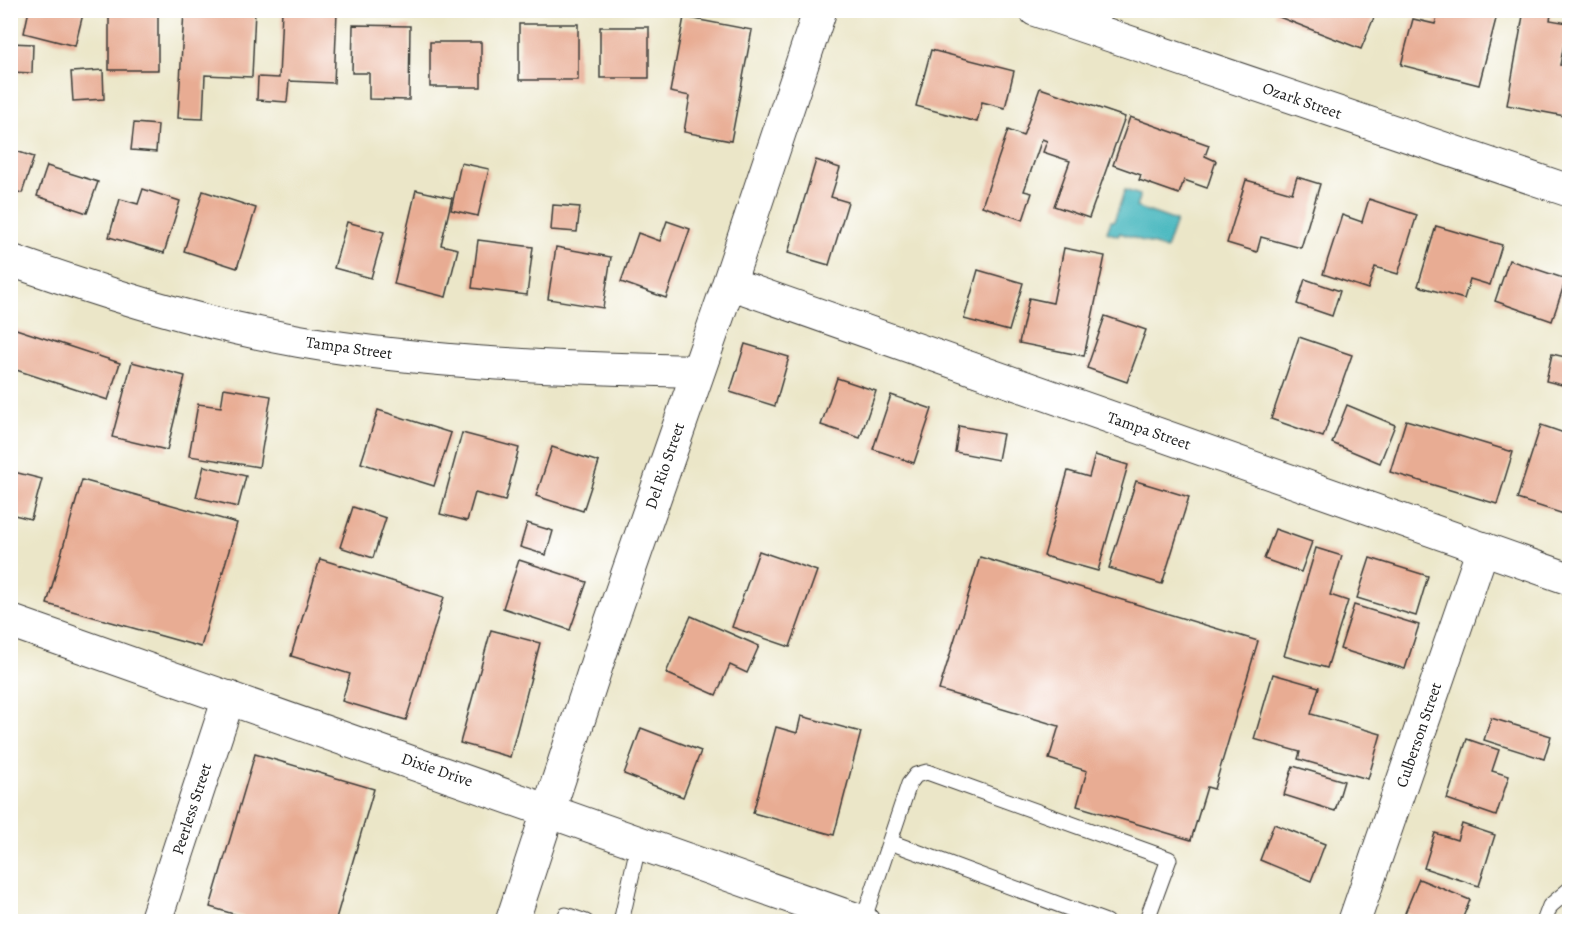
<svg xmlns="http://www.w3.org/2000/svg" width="1580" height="932" viewBox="0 0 1580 932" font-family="Alegreya,serif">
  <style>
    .water { fill: #49b8bf; stroke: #326a6e; stroke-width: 1.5 }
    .building { fill: #e8ac93 }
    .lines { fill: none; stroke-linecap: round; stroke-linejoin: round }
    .lane-casing { stroke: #3b3a36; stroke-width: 17 }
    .street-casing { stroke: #3b3a36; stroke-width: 34 }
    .secondary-casing { stroke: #3b3a36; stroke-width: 35 }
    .lane { stroke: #fff; stroke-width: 15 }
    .street { stroke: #fff; stroke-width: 32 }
    .secondary { stroke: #fff; stroke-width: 33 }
    .labels { text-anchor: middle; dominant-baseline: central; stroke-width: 6; stroke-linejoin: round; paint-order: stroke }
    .street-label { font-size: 16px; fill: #1c1c1c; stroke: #fff }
  </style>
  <rect width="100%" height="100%" fill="#fff"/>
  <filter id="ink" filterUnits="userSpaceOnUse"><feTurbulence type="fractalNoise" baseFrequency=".0167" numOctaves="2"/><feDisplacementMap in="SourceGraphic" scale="12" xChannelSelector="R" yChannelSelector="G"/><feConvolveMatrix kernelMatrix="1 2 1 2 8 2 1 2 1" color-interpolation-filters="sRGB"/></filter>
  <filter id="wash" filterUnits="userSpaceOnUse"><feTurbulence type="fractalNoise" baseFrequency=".008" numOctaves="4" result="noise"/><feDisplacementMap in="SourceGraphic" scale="24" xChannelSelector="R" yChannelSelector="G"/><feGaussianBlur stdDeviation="1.35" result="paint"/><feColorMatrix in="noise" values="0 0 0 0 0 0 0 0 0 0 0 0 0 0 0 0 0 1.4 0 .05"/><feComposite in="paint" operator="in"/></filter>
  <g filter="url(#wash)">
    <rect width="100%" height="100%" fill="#ebe6c8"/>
    <polygon class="water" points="1125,190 1140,195 1136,207 1176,221 1166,249 1120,233 1118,236 1107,232 1111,221 1114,221"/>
    <g id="blocks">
      <g class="building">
        <polygon points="29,10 84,10 75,46 24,33"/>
        <rect x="109" y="10" width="49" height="60"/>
        <polygon points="184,10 255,10 252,77 205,75 203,119 178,118"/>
        <polygon points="282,10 337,12 334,83 289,81 287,102 257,100 258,77 279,78"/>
        <polygon points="1276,10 1377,10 1361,49 1274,15"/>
        <polygon points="1439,10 1478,10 1497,15 1479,85 1401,65 1413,19 1435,24"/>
        <polygon points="1524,10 1552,10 1550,20 1568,23 1560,65 1570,66 1570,117 1507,105"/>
        <polygon points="684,17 752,30 731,141 684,132 690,96 670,92"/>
        <rect x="519" y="24" width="59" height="56"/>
        <polygon points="353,25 410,26 409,100 369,99 369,73 352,73"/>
        <rect x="600" y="27" width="49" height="51"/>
        <rect x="430" y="42" width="51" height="45"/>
        <polygon points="10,43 33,44 32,73 10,72"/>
        <polygon points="931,50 1014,71 1005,108 982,102 977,122 916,106"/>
        <polygon points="103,70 104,99 73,101 71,72"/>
        <polygon points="1040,88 1125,117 1089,218 1054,206 1070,161 1043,152 1047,141 1042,139 1024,191 1032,193 1023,220 982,206 1008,130 1023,136"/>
        <polygon points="1130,117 1209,145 1205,156 1216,161 1207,188 1184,180 1179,194 1139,180 1141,175 1113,165"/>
        <polygon points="134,123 158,125 156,152 131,150"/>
        <polygon points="10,149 34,157 22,193 10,190"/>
        <polygon points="816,160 840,168 831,197 848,202 829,265 788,253"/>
        <polygon points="461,163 489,169 478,216 451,210"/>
        <polygon points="47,166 98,182 87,213 37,196"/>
        <polygon points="1297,177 1320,184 1301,248 1261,237 1257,252 1227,243 1246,180 1292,193"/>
        <polygon points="143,189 180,201 164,253 109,237 120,199 138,204"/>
        <polygon points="416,190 452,198 441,245 458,249 446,297 394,284"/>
        <polygon points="203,191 256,208 237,268 184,251"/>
        <polygon points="1369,199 1417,215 1398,274 1375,267 1368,289 1323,274 1342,215 1362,222"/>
        <polygon points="553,205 580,207 577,232 551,230"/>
        <polygon points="667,221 690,229 666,298 621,282 638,233 660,241"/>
        <polygon points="347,222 384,232 371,278 334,268"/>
        <polygon points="1436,226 1502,245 1490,285 1470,279 1464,299 1418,286"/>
        <polygon points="478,240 533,247 527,295 472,288"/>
        <polygon points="556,247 611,257 603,308 548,299"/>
        <polygon points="1064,248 1105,256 1084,356 1019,343 1029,298 1053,303"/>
        <polygon points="1509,260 1566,279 1552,321 1495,301"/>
        <polygon points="978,270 1023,283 1009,331 964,319"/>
        <polygon points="1305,279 1340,291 1332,316 1297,304"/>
        <polygon points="1105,316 1146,330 1127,382 1087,368"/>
        <polygon points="10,327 120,363 108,400 10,368"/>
        <polygon points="1299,337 1352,355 1323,437 1271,419"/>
        <polygon points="745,344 789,357 775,406 730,392"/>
        <polygon points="1552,354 1570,358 1570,387 1546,381"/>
        <polygon points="132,362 185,376 167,450 112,437"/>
        <polygon points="837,378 876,391 860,438 821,425"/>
        <polygon points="224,388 271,396 259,467 189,456 198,404 221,407"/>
        <polygon points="891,395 932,409 914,463 873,449"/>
        <polygon points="1347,405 1395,425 1380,463 1332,443"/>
        <polygon points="378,410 451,433 434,486 361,463"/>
        <polygon points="1406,420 1513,452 1497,504 1390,472"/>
        <polygon points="1541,425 1570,435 1570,516 1517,499"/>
        <polygon points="959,426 1003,434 998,460 955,452"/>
        <polygon points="462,433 519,448 505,501 475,493 467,521 440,514"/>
        <polygon points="552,447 599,462 583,511 536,496"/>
        <polygon points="1095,455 1128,465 1098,571 1044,556 1068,471 1089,477"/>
        <polygon points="204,466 246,476 238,507 196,497"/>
        <polygon points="10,471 42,479 31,519 10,514"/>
        <polygon points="82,480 237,523 201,647 47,604"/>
        <polygon points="1136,481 1189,497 1162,584 1109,568"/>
        <polygon points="353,507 386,518 373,558 340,547"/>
        <polygon points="527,523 553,531 546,555 520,547"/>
        <polygon points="1275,529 1312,542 1301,572 1264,559"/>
        <polygon points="1316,548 1342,556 1330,595 1348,601 1327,668 1284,656"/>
        <polygon points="759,551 817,571 790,647 732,627"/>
        <polygon points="980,557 1258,641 1214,789 1207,787 1191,840 1077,806 1087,771 1049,759 1059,726 939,690"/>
        <polygon points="1370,558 1428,576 1416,616 1357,598"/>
        <polygon points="320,559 444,597 406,720 342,701 350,674 291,656"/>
        <polygon points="519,560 587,582 570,630 503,608"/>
        <polygon points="1354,605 1419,625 1405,669 1340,649"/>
        <polygon points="691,616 759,646 747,673 730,665 716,695 666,673"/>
        <polygon points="491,630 540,643 510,757 460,743"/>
        <polygon points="1273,674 1319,687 1311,714 1381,734 1368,779 1298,759 1300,752 1254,739"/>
        <polygon points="801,716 861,732 834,835 753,813 776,727 797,733"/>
        <polygon points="1491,718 1551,736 1544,759 1484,740"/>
        <polygon points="641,728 701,751 683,797 624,774"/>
        <polygon points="1467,739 1499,750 1492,771 1509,776 1496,816 1447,799"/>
        <polygon points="255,754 374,789 335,922 260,922 210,907"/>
        <polygon points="1293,766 1344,781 1335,811 1284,795"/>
        <polygon points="1274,824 1325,844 1311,881 1260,860"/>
        <polygon points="1462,824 1495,835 1479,886 1424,868 1435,833 1457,840"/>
        <polygon points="1419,879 1470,900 1461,922 1424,922 1405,913"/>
      </g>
    </g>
  </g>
  <g filter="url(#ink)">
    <use href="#blocks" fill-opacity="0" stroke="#3b3a36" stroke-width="1.5"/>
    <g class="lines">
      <defs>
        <g id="lane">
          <polyline points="890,842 1106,922"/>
          <polyline points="566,915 586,922"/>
          <polyline points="863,921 909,784 916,775 927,772 1169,859 1146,922"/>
          <polyline points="621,922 639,842"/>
          <polyline points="1544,922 1550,906 1570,889"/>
        </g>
        <g id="street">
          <polyline points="1035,10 1570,191"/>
          <path d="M 10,260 C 104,293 201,324 299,341 C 431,364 564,368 698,371"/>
          <polyline points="729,283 1570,579"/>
          <polyline points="155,922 229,697"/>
          <polyline points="1354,922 1483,548"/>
        </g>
        <g id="secondary">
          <polyline points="10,621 863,922"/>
          <polyline points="512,922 601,651 729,283 820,10"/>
        </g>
      </defs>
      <use href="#lane" class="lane-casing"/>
      <use href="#street" class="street-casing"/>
      <use href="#secondary" class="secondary-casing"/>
      <use href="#lane" class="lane"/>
      <use href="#street" class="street"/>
      <use href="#secondary" class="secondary"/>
    </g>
  </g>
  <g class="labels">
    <g class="street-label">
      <text transform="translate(1302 101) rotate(19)">Ozark Street</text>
      <text transform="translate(349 348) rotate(8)">Tampa Street</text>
      <text transform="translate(1149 431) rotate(19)">Tampa Street</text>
      <text transform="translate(665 466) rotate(-71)">Del Rio Street</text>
      <text transform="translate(1419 735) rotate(-71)">Culberson Street</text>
      <text transform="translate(437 770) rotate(19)">Dixie Drive</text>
      <text transform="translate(192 809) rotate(-72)">Peerless Street</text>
    </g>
  </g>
  <rect width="1580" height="932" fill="none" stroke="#fff" stroke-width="36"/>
</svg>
